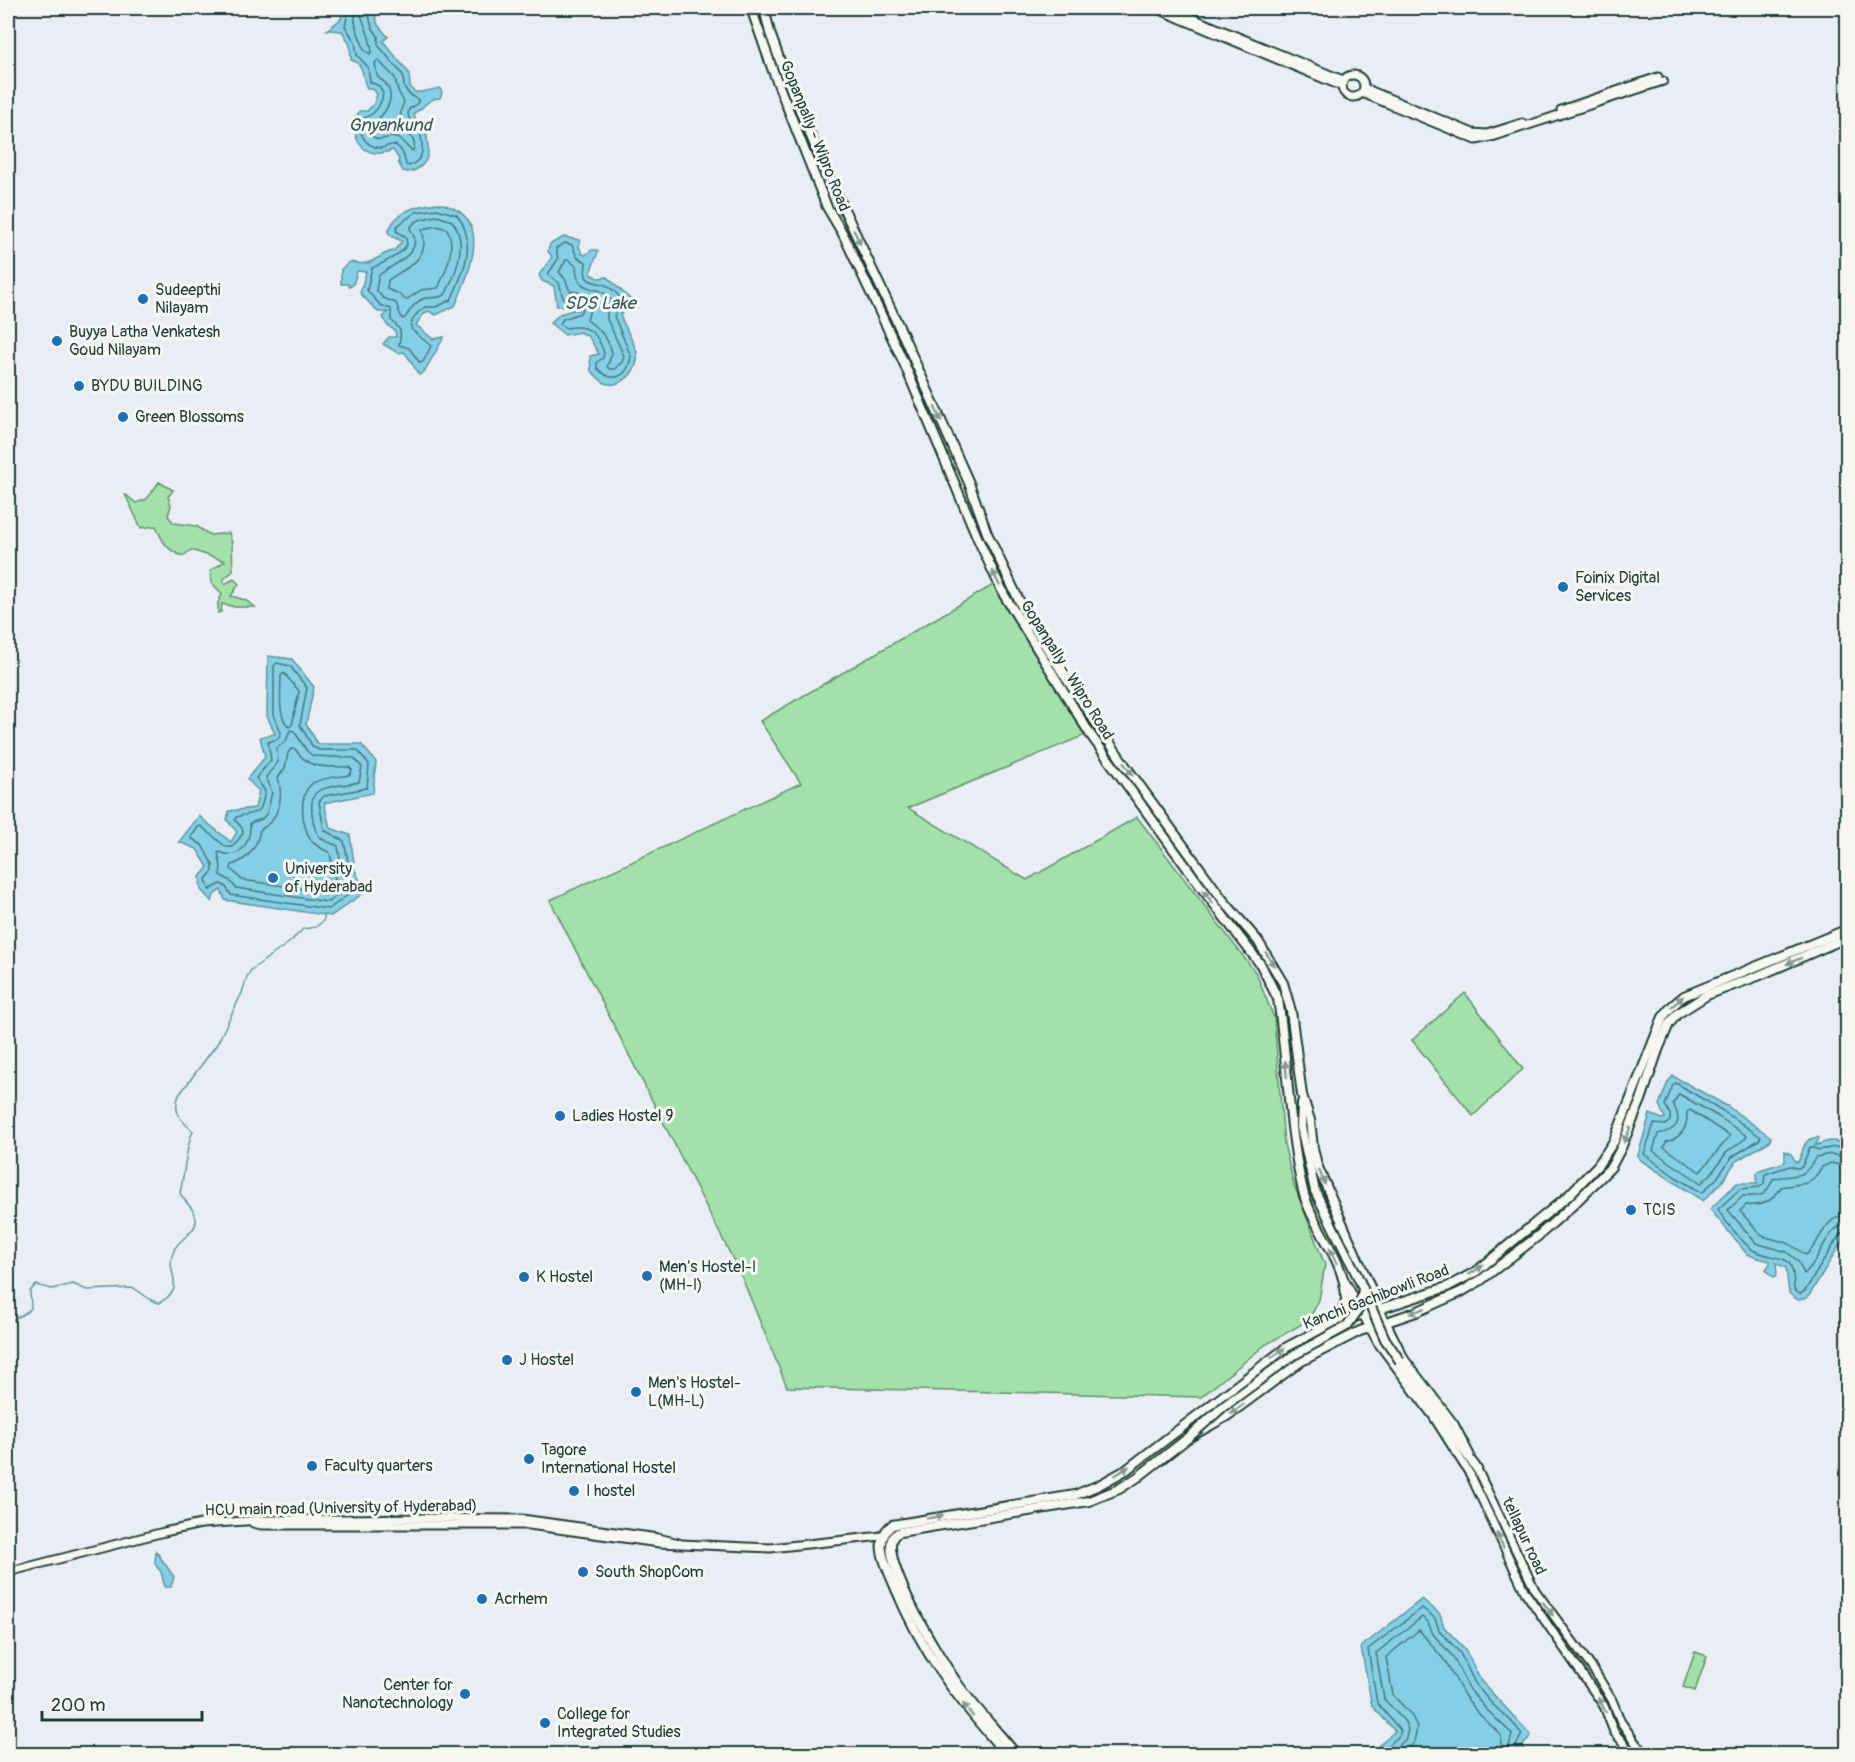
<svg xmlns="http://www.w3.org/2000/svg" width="1855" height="1762" viewBox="0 0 1855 1762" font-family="Pangolin,sans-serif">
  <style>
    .green { fill: #a2e1a9; stroke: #608f6e; stroke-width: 1.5 }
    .water { fill: #85cfe6; stroke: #5c959f; stroke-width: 1.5 }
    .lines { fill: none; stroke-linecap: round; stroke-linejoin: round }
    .shore { stroke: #48777b; stroke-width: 1.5 }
    .stream { stroke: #5c959f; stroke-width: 1.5 }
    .tertiary-casing { stroke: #1f3d34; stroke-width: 11 }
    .secondary-casing { stroke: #1f3d34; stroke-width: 12 }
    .tertiary { stroke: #f6f6f2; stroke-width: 7 }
    .secondary { stroke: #f6f6f2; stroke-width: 8 }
    .secondary-bridge-casing { stroke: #1f3d34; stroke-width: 12; stroke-linecap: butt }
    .secondary-bridge { stroke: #f6f6f2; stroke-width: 8 }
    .oneway { fill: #8a9a93 }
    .poi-dot { fill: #1f6fb2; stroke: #f6f6f2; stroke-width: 2 }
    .labels { text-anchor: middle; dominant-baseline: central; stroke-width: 6; stroke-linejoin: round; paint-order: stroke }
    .street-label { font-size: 16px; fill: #1f3d34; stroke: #f6f6f2 }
    .poi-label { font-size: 16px; fill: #1f3d34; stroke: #f6f6f2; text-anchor: start }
    .water-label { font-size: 18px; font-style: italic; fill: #335a58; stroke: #f6f6f2 }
  </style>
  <rect width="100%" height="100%" fill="#eaeef4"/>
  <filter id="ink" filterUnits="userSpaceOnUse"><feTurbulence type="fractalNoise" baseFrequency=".0167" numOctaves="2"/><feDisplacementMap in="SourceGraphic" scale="12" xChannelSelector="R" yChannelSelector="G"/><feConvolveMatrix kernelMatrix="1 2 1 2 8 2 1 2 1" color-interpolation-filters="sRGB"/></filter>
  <g filter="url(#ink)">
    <g class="green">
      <path d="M 159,482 L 173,490 L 168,497 L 171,505 L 168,516 L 174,523 L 196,526 L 210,535 L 229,533 L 232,543 L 233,571 L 223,580 L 225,584 L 234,579 L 239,584 L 231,596 L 245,600 L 255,607 L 235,607 L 222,604 L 221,612 L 218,613 L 218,603 L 222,594 L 212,583 L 210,571 L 225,561 L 191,550 L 183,556 C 167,551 162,541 156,526 L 141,528 L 125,494 L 136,503 L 147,499 Z"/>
      <polygon points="993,585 1088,734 908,808 1027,880 1137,817 1256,973 1274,1018 1284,1144 1294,1185 1325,1265 1319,1300 1309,1320 1265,1345 1201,1397 787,1387 740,1273 550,900 801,783 760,721"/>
      <polygon points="1465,993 1523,1069 1473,1116 1412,1040"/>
      <polygon points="1695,1652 1707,1656 1695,1691 1683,1687"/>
    </g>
    <g class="water">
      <path d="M 336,8 L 373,8 L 378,25 L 388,37 L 383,41 L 409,73 L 410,86 L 414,92 L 422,92 L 440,88 L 442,93 L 440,98 C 425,99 426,108 414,113 L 416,123 L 425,123 C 426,139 435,159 417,169 C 412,172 409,173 403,171 L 398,162 L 399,159 L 393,150 C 364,162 347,138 359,111 L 367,111 L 374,104 L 377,94 L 374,90 L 367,88 C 361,78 366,64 351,60 L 350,45 L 342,31 L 327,30 L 341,19 L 342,12 Z"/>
      <path d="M 437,203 C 495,213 471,269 455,306 L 436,315 L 428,311 L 421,317 L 416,325 L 433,339 L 444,337 L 424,372 L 419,375 C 413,367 411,359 404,352 L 398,353 L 383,344 L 389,337 L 396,337 L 395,331 L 387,325 L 383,317 L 388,312 L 378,312 L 360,293 L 366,272 L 357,271 L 353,285 L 349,287 L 348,284 L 341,284 L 341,269 L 350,262 C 376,268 375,254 394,251 L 402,241 L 393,237 L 388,232 C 396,210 416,206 437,203 Z"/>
      <path d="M 564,237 L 580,240 L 579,246 L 582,254 L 585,255 L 592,250 L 597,250 L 598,252 L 590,273 L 598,278 L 607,277 L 631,300 L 625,306 L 627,310 L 620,315 C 623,323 636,347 637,353 C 640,370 622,389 605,383 C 600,381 595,374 591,371 L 590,356 L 599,354 L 589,337 L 580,332 L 565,335 L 550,323 L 560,314 L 576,309 L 578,310 L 576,305 L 557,306 L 554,286 L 542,281 L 539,275 L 552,257 L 548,251 L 550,244 Z"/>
      <polygon points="268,656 292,659 314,687 306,724 318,744 361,744 376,762 373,793 324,803 330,828 350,835 355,870 365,892 331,916 225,900 221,890 214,895 212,902 201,890 200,877 208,867 197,849 179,842 199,816 231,842 237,832 227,820 229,811 255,808 259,791 247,779 265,757 260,737 275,734 267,716"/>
      <polygon points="1673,1076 1727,1106 1771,1137 1770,1141 1736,1161 1722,1182 1703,1201 1639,1159 1638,1155 1650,1114 1662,1119 1665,1118 1659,1105 1668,1082"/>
      <path d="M 1818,1137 L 1819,1139 L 1815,1146 C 1827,1140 1835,1139 1847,1145 L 1847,1233 L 1810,1294 L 1807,1298 L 1798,1300 L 1789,1293 L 1786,1268 L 1776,1263 L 1777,1274 L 1775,1277 L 1772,1276 L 1766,1269 L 1770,1264 L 1770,1261 L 1754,1257 L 1746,1253 L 1710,1209 L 1737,1183 L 1757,1183 L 1757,1173 L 1760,1170 L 1785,1162 L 1785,1151 L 1791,1154 L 1796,1162 L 1798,1162 C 1805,1151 1800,1140 1818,1137 Z"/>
      <polygon points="156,1551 174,1577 171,1587 165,1587 161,1572 155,1564"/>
      <polygon points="1422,1599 1440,1614 1444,1627 1465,1649 1481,1681 1531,1735 1522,1747 1528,1754 1369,1754 1395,1731 1372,1706 1361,1647"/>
    </g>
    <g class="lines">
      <g class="shore">
        <path d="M 346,8 L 348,13 L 345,26 L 355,42 L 357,55 L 368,67 L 370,82 L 379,86 L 383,93 C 381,107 375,114 362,119 C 357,132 364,146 380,148 C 385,148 389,144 394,145 C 402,147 405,159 406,165 L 409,166 C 426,159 423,146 420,131 L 411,126 L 408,114 L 409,109 L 416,105 L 419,100 L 409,94 L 404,87 L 403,75 L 378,45 L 378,36 L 372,27 L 367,8"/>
        <path d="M 358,14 L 361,15 L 369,37 L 372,51 L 370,54 L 364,50 C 362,38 353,28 355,16 Z"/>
        <path d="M 378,60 L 395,78 L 398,91 L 404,102 C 391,130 421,134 413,151 C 407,149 405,142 399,139 C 385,132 382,148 368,132 L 368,125 C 381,120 396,102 388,87 C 386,82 381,81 378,77 C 376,74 376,67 375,63 Z"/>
        <path d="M 437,209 L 457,215 C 478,242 463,274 451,300 L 436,307 L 425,307 C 418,312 408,320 412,330 L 431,346 L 423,362 L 420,363 L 409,348 L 399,345 C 401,331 403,331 391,320 L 391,309 L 380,305 L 367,290 L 372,268 C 385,262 398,257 407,245 L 406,237 L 396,231 L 397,226 L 416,212 Z"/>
        <path d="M 437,216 L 452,221 C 469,242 456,274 445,295 C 436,299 434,297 426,298 C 416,300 410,310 405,318 L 402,319 L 396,303 L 383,298 L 376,290 L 379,275 C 393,264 427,252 410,229 C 414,219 426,218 437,216 Z"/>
        <path d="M 437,226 L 447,229 C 457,247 446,271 438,288 L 421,290 L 406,300 L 397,293 L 387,289 L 388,280 C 402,270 423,263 424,243 C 424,238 423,233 422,229 Z"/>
        <path d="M 565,243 L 572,245 L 577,257 L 586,262 C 584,279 585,281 603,284 C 609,285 617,294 622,299 L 614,316 L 631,356 C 628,377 613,385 597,368 L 597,362 L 603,358 L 604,353 C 597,331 588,324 566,328 L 560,324 L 563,319 L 580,313 L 583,308 L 579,300 L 563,298 L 559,283 L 548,274 L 558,259 L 556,248 Z"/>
        <path d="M 566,260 L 569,260 L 576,266 C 576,286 585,287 601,291 C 605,293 609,298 612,301 L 607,311 L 607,319 L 624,356 L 622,362 L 615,369 L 610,369 L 607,367 L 612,353 C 609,338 599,329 587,320 C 593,302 591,293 570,291 L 565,279 L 559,272 Z"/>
        <path d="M 277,663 L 290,666 L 307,688 L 300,725 L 313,747 L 319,750 L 357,750 L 369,764 L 367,788 L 324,796 L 319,802 L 324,830 L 344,841 L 350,872 L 356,889 L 329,909 L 231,895 L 226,887 L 221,884 L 209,890 L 206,879 L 213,871 L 213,865 L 202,845 L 191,838 L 198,827 L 201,826 L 226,847 L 233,847 L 243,833 L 242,828 L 235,820 L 236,817 C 258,810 260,819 265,791 L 256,778 L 271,760 L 268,742 L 278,739 L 281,733 L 274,715 L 274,666 Z"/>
        <path d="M 284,673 L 299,691 L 292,725 L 289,727 C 277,716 281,692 281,676 Z"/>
        <path d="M 290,730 L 294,731 L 307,751 L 313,756 L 354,758 L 362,767 L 359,782 C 349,785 325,785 317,792 C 307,799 313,830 320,837 C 325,842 332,843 338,846 L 342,873 L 347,886 L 346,889 L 328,902 L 236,888 L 229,880 L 220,875 L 221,866 L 218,853 L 220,852 C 241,862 251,840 250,823 L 262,819 L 267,813 L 272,792 L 266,777 L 278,762 L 277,748 L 286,741 Z"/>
        <path d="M 291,749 L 295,749 C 310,771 325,766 349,767 L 352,770 L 350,775 C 339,777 323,777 313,783 C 297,794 302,826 311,840 C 316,847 324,849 330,853 L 336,884 L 325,892 L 242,880 L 231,869 L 232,865 C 248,860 257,847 260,830 C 279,820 284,797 278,778 L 285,768 L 288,753 Z"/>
        <polygon points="1676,1083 1723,1111 1761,1137 1759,1140 1732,1157 1717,1178 1702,1193 1674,1176 1644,1154 1654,1124 1665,1125 1670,1121 1670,1114 1665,1105 1673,1085"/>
        <path d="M 1679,1094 L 1719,1117 L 1747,1136 L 1745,1139 L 1727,1152 L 1711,1174 L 1701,1183 L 1653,1151 L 1658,1134 C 1678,1130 1683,1122 1673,1104 Z"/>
        <path d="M 1690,1110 L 1730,1136 L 1700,1172 L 1664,1147 L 1666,1142 C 1681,1138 1688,1128 1687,1112 Z"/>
        <path d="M 1848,1150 L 1835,1147 L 1819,1150 L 1810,1147 L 1802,1167 L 1797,1168 L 1790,1166 L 1765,1174 L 1764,1183 L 1760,1187 L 1740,1189 L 1718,1209 C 1722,1218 1747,1248 1755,1251 C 1783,1263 1794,1250 1794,1290 L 1800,1294 L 1805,1291 L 1840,1234 L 1848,1232"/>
        <path d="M 1848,1158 L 1831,1154 L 1816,1157 C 1801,1183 1799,1172 1773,1179 C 1765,1198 1761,1196 1743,1196 L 1728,1210 L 1756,1243 L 1787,1252 L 1798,1261 L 1804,1274 C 1820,1262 1826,1225 1848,1224"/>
        <path d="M 1848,1167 L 1831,1163 L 1822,1167 L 1815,1177 L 1807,1183 L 1781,1187 C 1772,1202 1763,1206 1746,1205 L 1740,1211 L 1762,1236 L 1788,1243 L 1806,1255 C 1822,1242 1823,1216 1848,1215"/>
        <polyline points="1378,1754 1398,1737 1401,1731 1377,1703 1368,1649 1422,1608 1435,1618 1439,1630 1460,1653 1476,1685 1492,1704 1511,1721 1522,1734 1516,1746 1520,1754"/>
        <polyline points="1389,1754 1405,1740 1408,1730 1405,1722 1384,1699 1376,1653 1422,1617 1428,1622 1433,1634 1453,1657 1470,1690 1486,1709 1512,1734 1509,1746 1511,1754"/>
        <polyline points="1403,1754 1414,1743 1417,1727 1412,1716 1393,1695 1386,1657 1419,1630 1446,1662 1464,1695 1480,1715 1501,1735 1501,1754"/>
      </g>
      <path class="stream" d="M 8,1324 C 14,1316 25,1316 31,1308 L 30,1291 L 36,1285 L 52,1289 L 73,1284 L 87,1290 L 134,1288 L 151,1300 L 159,1303 C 190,1286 163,1275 174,1250 C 178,1240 196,1232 196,1221 C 197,1211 184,1201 180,1193 C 185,1173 185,1149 193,1131 C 181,1121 172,1111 179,1095 L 217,1044 L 242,993 L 247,977 L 251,970 L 290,942 L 303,929 L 316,927 L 323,921 L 325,915"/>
      <defs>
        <g id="tertiary">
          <polyline points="1155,8 1341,86"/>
          <polyline points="1168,8 1343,80"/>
          <circle cx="1353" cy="86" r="11"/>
          <polyline points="1364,88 1473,133 1487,134 1522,123"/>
          <polyline points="1362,93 1476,140 1495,136 1663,81"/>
          <polyline points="1561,110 1658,77"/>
          <polyline points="1344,1279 1378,1343 1433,1416 1471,1476 1525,1592 1604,1706 1614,1732 1633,1754"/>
          <polyline points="1380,1310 1405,1360 1454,1424 1470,1455"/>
          <polyline points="1475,1465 1535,1590 1595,1672 1612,1700 1621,1722 1637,1745 1648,1754"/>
          <polyline points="253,1523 261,1525 529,1525 659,1543 770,1548 882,1536"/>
          <polyline points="8,1572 164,1532 201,1524 260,1520 425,1518 522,1519 658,1538 679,1543"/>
        </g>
        <g id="secondary">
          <path d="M 751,8 L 773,71 L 827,207 L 843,234 L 903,361 L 978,539 L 1004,595 L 1090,734 L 1201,887 L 1261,965 L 1278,999 C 1288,1063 1288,1128 1303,1191 C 1312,1227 1344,1258 1346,1296 C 1347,1309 1335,1318 1327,1326"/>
          <polyline points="764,8 770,33 783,69 820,158 902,333 969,483 987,533 1025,613 1070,684 1127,768 1223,900 1258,941 1283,983 1291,1011 1302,1095 1310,1120 1313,1148 1317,1165 1380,1310"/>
          <polyline points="1302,1103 1301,1127 1315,1191"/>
          <polyline points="1400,1361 1477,1469"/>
          <path d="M 1006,1754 C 958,1699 923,1655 895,1587 C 887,1567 871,1541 892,1525 L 1075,1495 L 1099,1485 L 1126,1470 L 1287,1347 L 1327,1326 L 1447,1287 L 1477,1271 L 1568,1196 L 1598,1165 L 1614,1141 L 1663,1017 L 1672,1006 L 1684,996 L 1848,929"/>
          <path d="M 1016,1754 C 998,1732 977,1710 960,1687 C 944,1665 879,1561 893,1537 C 895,1534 897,1533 900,1532 L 1089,1501 L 1119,1489 L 1138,1477 L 1188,1438 L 1227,1416 L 1300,1362 L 1360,1331 L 1416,1312 L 1461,1292 L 1481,1280 L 1538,1236 L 1574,1204 L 1611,1167 L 1621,1148 L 1641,1100 L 1658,1050 L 1669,1024 L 1677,1014 L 1707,995 L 1758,976 L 1848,937"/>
        </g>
      </defs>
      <use href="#tertiary" class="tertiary-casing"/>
      <use href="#secondary" class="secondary-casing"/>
      <use href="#tertiary" class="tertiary"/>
      <use href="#secondary" class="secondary"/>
      <defs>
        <g id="secondary-bridge">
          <polyline points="1315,1191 1357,1275 1385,1339 1400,1361"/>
          <polyline points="1188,1438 1224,1406 1294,1355 1347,1326 1360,1307 1363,1289"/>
        </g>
      </defs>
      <use href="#secondary-bridge" class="secondary-bridge-casing"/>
      <use href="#secondary-bridge" class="secondary-bridge"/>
    </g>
    <defs><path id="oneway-solid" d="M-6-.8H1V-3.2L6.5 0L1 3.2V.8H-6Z" transform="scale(1.5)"/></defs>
    <g class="oneway">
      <use href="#oneway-solid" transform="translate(857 237) rotate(65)"/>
      <use href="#oneway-solid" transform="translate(938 414) rotate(66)"/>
      <use href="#oneway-solid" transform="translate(996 578) rotate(-115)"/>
      <use href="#oneway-solid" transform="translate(1128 769) rotate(55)"/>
      <use href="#oneway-solid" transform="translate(1208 897) rotate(-128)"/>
      <use href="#oneway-solid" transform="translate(1270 959) rotate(58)"/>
      <use href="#oneway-solid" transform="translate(1794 961) rotate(157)"/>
      <use href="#oneway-solid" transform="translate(1677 1002) rotate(-41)"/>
      <use href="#oneway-solid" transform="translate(1286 1069) rotate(-96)"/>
      <use href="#oneway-solid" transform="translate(1627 1135) rotate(113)"/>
      <use href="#oneway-solid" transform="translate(1322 1177) rotate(69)"/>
      <use href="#oneway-solid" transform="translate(1333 1256) rotate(-115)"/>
      <use href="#oneway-solid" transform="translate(1476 1270) rotate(-34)"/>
      <use href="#oneway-solid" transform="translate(1417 1311) rotate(160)"/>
      <use href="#oneway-solid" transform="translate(1278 1353) rotate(-36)"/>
      <use href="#oneway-solid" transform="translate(1237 1409) rotate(144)"/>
      <use href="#oneway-solid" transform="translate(1122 1471) rotate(-32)"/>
      <use href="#oneway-solid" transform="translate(935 1517) rotate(-10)"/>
      <use href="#oneway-solid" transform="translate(1500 1540) rotate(-115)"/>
      <use href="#oneway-solid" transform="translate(1548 1609) rotate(53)"/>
      <use href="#oneway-solid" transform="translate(1602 1705) rotate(-118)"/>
      <use href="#oneway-solid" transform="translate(968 1710) rotate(-128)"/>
    </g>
  </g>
  <g class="poi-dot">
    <circle cx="143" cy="299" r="6"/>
    <circle cx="57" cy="341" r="6"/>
    <circle cx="79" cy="386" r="6"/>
    <circle cx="123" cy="417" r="6"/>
    <circle cx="1563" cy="587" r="6"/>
    <circle cx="273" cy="878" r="6"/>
    <circle cx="560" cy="1116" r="6"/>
    <circle cx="1631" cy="1210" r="6"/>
    <circle cx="647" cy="1276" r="6"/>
    <circle cx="524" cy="1277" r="6"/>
    <circle cx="507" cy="1360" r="6"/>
    <circle cx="636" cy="1392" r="6"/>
    <circle cx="529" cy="1459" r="6"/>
    <circle cx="312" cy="1466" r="6"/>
    <circle cx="574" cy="1491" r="6"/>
    <circle cx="583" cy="1572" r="6"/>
    <circle cx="482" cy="1599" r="6"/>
    <circle cx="465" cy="1694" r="6"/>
    <circle cx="545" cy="1723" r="6"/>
  </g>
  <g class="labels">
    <g class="street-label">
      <text transform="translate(815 136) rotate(68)">Gopanpally - Wipro Road</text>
      <text transform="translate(1067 670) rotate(58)">Gopanpally - Wipro Road</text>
      <text transform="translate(1376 1297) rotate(-21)">Kanchi Gachibowli Road</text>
      <text transform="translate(341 1508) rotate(-1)">HCU main road (University of Hyderabad)</text>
      <text transform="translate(1524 1536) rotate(65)">tellapur road</text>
    </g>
    <g class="poi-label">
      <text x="155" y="290">Sudeepthi<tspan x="155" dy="18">Nilayam</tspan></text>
      <text x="69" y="332">Buyya Latha Venkatesh<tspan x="69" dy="18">Goud Nilayam</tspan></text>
      <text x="91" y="386">BYDU BUILDING</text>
      <text x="135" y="417">Green Blossoms</text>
      <text x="1575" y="578">Foinix Digital<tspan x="1575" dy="18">Services</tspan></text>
      <text x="285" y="869">University<tspan x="285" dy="18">of Hyderabad</tspan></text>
      <text x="572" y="1116">Ladies Hostel 9</text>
      <text x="1643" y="1210">TCIS</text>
      <text x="659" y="1267">Men's Hostel-I<tspan x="659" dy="18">(MH-I)</tspan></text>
      <text x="536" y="1277">K Hostel</text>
      <text x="519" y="1360">J Hostel</text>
      <text x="648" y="1383">Men's Hostel-<tspan x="648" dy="18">L(MH-L)</tspan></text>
      <text x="541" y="1450">Tagore<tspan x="541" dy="18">International Hostel</tspan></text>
      <text x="324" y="1466">Faculty quarters</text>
      <text x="586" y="1491">I hostel</text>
      <text x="595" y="1572">South ShopCom</text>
      <text x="494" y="1599">Acrhem</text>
      <text x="453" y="1685" text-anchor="end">Center for<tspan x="453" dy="18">Nanotechnology</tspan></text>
      <text x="557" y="1714">College for<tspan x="557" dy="18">Integrated Studies</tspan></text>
    </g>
    <g class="water-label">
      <text x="390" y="125">Gnyankund</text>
      <text x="600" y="303">SDS Lake</text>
    </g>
  </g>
  <rect width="1855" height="1762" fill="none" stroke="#f6f6f2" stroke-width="30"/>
  <rect x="15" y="15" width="1825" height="1732" fill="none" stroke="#1f3d34" stroke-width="2" filter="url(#ink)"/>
  <path d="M42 1711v9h160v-9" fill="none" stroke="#1f3d34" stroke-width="3"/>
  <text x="51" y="1711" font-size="18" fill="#1f3d34" stroke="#f6f6f2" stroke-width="4.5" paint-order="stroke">200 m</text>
</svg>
